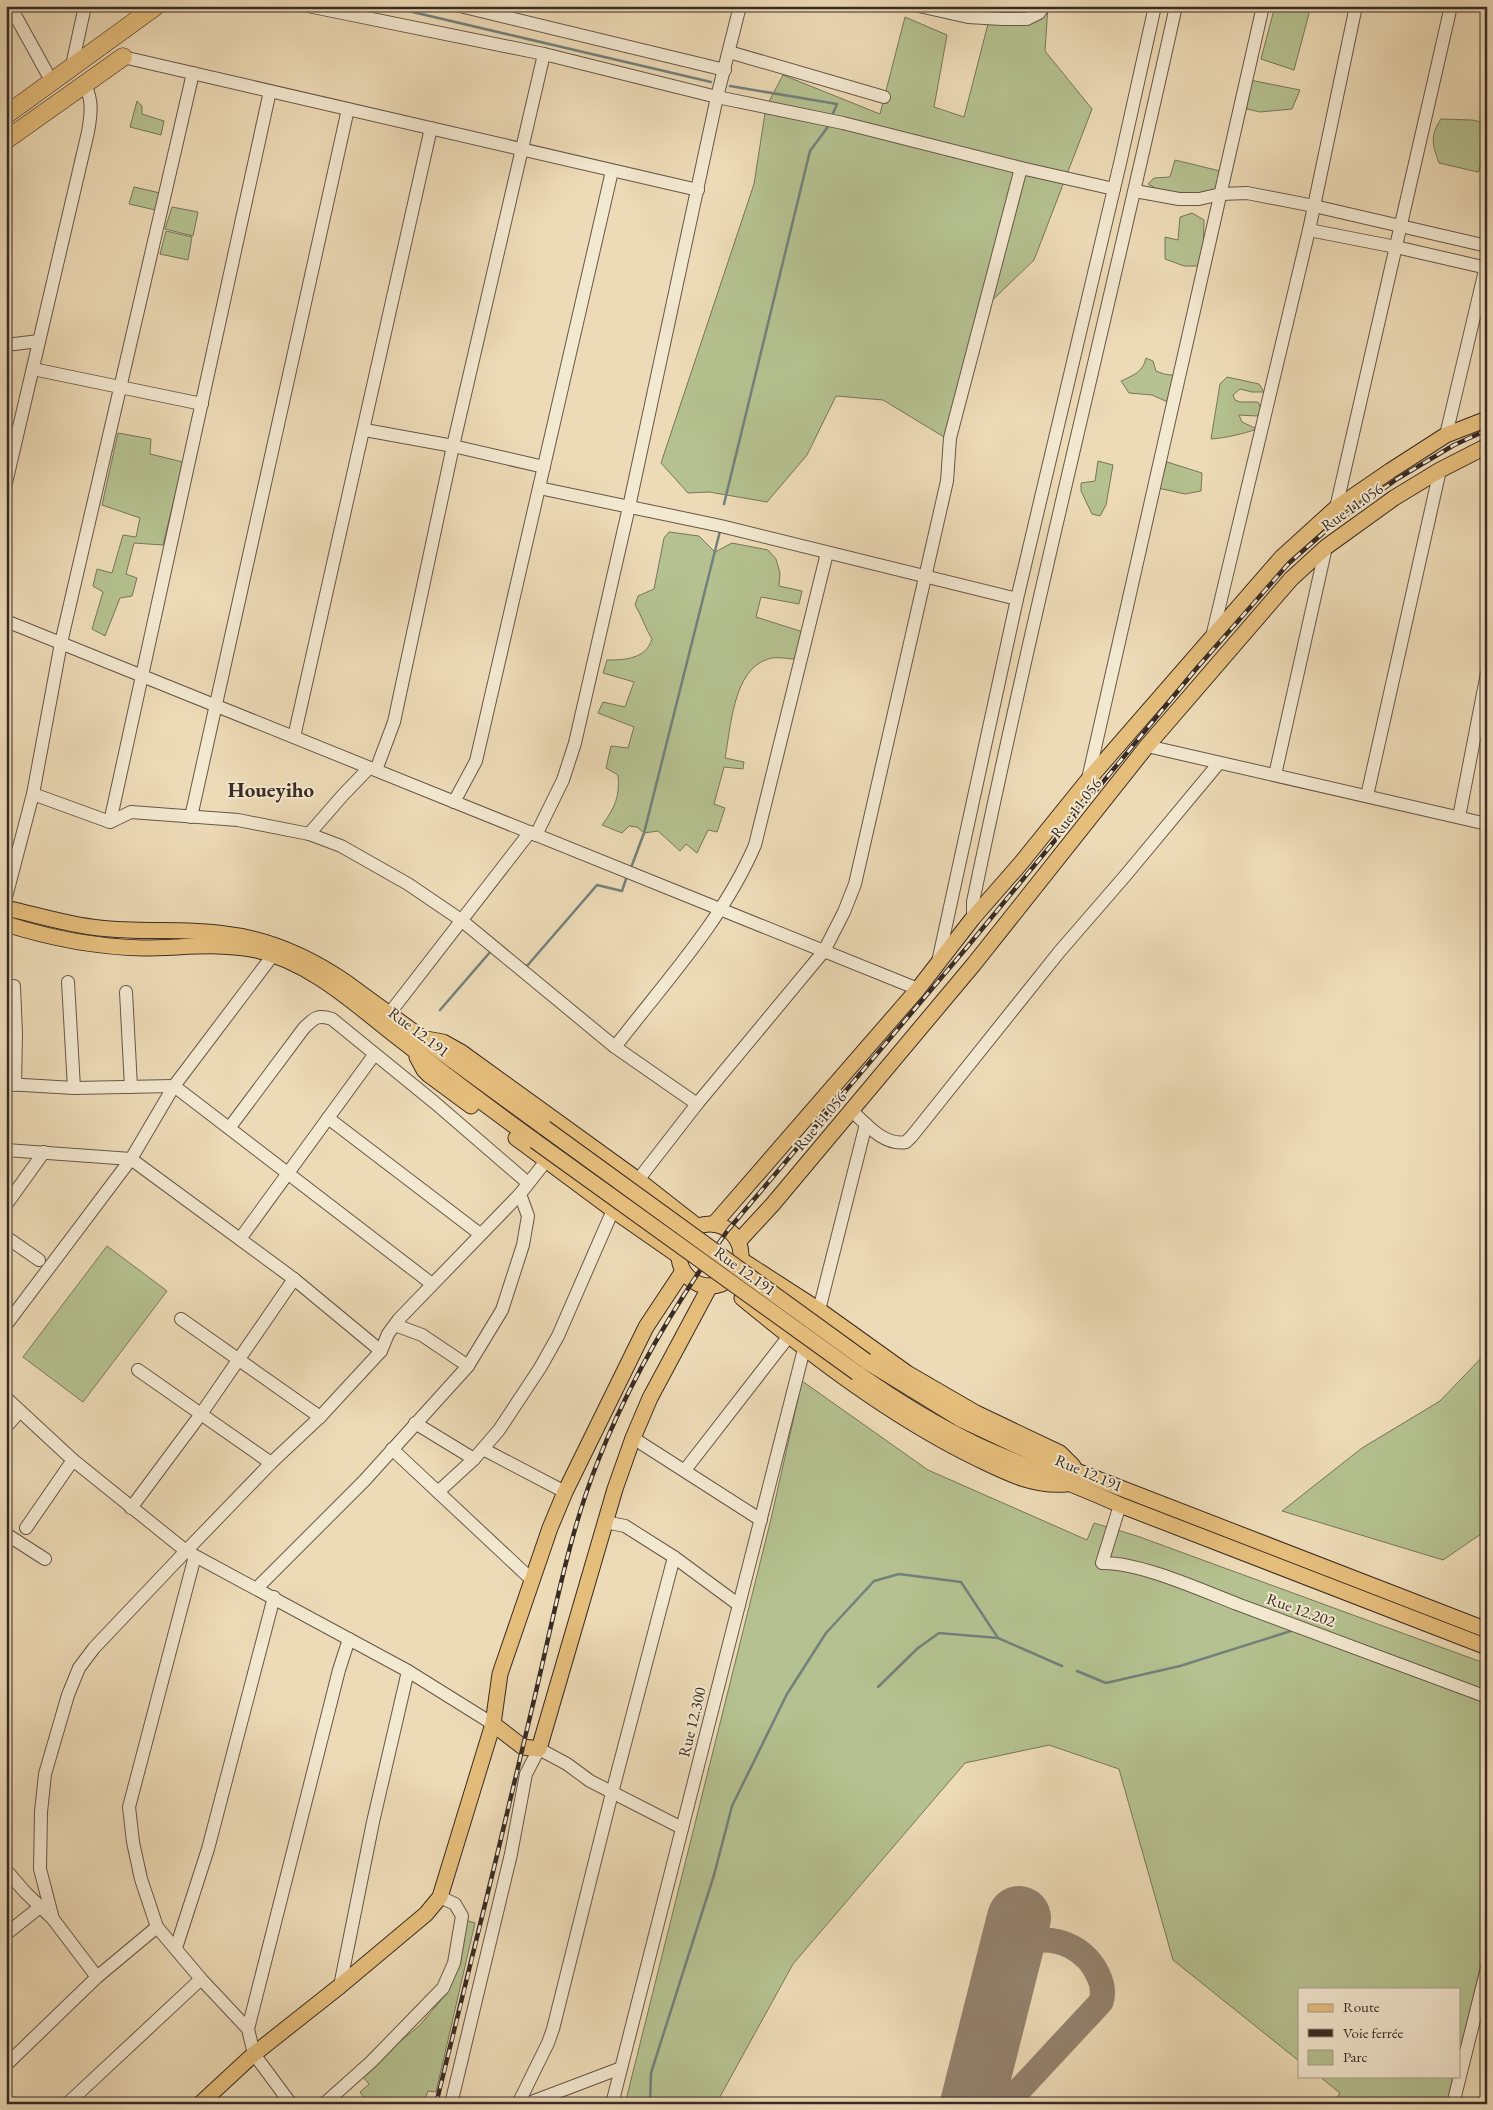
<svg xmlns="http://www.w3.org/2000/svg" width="1493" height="2110" viewBox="0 0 1493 2110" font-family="'EB Garamond',serif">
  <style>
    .green { fill: #b5c190; stroke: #77765a }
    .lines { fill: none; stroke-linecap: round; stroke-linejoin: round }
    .stream { stroke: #73807b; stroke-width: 2.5 }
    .taxiway { stroke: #93836e; stroke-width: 25 }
    .runway { stroke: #93836e; stroke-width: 64 }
    .minor-casing { stroke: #665749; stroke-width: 14 }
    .major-casing { stroke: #392b24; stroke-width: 17 }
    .highway-casing { stroke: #392b24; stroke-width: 19 }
    .minor { stroke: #f3e8d0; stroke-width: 12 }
    .major { stroke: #e6be7c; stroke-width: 15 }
    .highway { stroke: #e6be7c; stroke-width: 18 }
    .rail-casing { stroke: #392b24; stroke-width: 4.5 }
    .rail { stroke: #f3e8d0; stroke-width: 2.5; stroke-dasharray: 8; stroke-linecap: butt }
    .major-bridge-casing { stroke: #392b24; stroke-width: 17; stroke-linecap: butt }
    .major-bridge { stroke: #e6be7c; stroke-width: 15 }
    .labels { text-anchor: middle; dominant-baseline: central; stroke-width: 4; stroke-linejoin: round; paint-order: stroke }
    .street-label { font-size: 16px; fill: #392b24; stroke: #f3e8d0 }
    .district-label { font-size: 21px; font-weight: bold; fill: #392b24; stroke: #f3e8d0 }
  </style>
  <rect width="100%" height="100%" fill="#eddbb7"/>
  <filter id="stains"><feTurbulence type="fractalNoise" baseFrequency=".004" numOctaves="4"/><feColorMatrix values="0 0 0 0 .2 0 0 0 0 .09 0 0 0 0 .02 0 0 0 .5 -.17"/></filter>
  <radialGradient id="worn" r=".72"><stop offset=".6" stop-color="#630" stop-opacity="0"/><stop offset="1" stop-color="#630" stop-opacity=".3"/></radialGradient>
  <g class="green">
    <polygon points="995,6 1048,6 1045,51 1092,109 1034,260 979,313 949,440 883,400 836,396 807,455 767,502 709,492 688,493 661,463 754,184 766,107 783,75 880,114 905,17 947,35 934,107 964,117 988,24"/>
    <polygon points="1275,6 1311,6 1294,70 1261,59"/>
    <polygon points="1250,80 1300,90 1292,109 1260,112 1247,109 1244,86"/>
    <polygon points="137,101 142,106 142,114 164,121 161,135 130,127"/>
    <path d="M 1441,119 L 1472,120 L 1487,123 L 1487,149 L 1478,172 L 1439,163 C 1432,144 1430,136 1441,119 Z"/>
    <polygon points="1175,160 1220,171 1216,194 1164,193 1148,184 1154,178 1170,177"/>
    <polygon points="134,187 160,193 160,211 129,204"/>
    <polygon points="172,207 198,212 193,236 165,229"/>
    <polygon points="1192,213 1204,220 1203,266 1184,266 1165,259 1165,237 1178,240 1180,217"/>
    <polygon points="166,231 192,237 188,260 160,254"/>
    <path d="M 1146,358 L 1153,361 L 1156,371 L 1164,374 L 1178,376 L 1170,403 L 1152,395 L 1129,393 L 1121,381 C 1134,375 1143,372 1146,358 Z"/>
    <path d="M 1227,377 L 1259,384 L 1264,392 L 1252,392 L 1240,389 L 1233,395 L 1235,400 L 1240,402 L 1258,402 L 1261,409 L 1257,416 L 1239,415 L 1242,422 L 1257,429 C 1243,434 1225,438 1211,439 L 1220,384 Z"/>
    <polygon points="118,433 151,439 150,454 183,462 163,545 134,543 126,574 137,578 132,596 120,598 105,636 92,629 103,592 93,586 97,569 112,573 123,535 136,537 140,518 102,505"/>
    <polygon points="1098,461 1113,465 1106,505 1100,516 1092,514 1081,491 1081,483 1095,481"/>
    <polygon points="1167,462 1202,473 1201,491 1185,494 1158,488"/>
    <path d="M 669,532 L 699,536 L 715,552 L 732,543 L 768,550 L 776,559 L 780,573 L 779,586 L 802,591 L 799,604 L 761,597 L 756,617 L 803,632 L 795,659 C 787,659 776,656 768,659 C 733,670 731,727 725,758 L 744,762 L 743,769 L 724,767 L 714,804 L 725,808 L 717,832 L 708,830 L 697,853 L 686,844 L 680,851 L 658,831 L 644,833 L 637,827 L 629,826 L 622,833 L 602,825 C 615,808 620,796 618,775 L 606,768 L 611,746 L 628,748 L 634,727 L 598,713 L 603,702 L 625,707 L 634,682 L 603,673 L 607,660 C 625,660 646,659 652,639 C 645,628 642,616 635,605 L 638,596 L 654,589 L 664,538 Z"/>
    <polygon points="107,1246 167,1291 83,1402 23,1357"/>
    <polygon points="1487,1352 1487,1530 1443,1560 1282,1511 1362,1448 1440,1401"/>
    <polygon points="802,1381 928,1470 1087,1540 1094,1523 1137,1536 1487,1664 1487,1942 1459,2055 1459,1989 1299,1989 1299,2061 1173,1960 1119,1769 1049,1745 965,1763 793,1964 716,2104 625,2104 771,1519"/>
    <polygon points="465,1920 475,1923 436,2092 428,2091 423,2104 368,2104 360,2092 369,2084 363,2077 374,2068 372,2065 420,2025 447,1993 460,1948"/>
    <polygon points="1319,2076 1454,2076 1447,2104 1333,2104 1340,2093"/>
  </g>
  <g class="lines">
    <g class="stream">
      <polyline points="387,6 711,82"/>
      <polyline points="730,86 837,104 832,116"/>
      <polyline points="724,504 810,151 830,124"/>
      <polyline points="632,865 644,833 720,531"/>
      <polyline points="525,965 527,966 597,885 622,891 627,876"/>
      <polyline points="440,1010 491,951"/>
      <polyline points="1077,1671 1106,1683 1180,1666 1294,1630"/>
      <polyline points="878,1687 918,1648 939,1633 998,1638"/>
      <polyline points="650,2104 651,2073 714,1875 732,1806 787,1694 826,1633 874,1581 899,1574 961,1582 998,1638 1062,1666"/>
    </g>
    <path class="taxiway" d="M 989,2038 C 988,2023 981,2009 982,1993 C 989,1932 1075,1920 1099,1977 C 1103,1986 1104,1993 1101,2002 L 1006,2104"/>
    <polyline class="runway" points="972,2104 1019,1918"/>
    <defs>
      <g id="minor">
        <polyline points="10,6 52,82"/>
        <polyline points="308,6 544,54 717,97 843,123 1021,168"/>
        <polyline points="460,6 725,70"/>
        <polyline points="919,6 968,17 1002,19 1027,19 1039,13 1044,6"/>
        <polyline points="729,52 884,97"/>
        <polyline points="123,57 698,190"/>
        <polyline points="71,70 85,6"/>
        <polyline points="1135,191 1179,199 1199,199 1221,194 1247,193 1314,206 1487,246"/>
        <polyline points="1309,230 1396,247 1487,268"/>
        <polyline points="6,345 39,341"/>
        <polyline points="33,369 202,404"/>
        <polyline points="365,430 453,446 544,467"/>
        <polyline points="1446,435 1487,262"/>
        <path d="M 6,483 L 88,132 C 91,115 93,100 85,85"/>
        <polyline points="539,488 721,526 1017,599"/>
        <polyline points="1336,508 1451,6"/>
        <polyline points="6,621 918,989"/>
        <polyline points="1212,637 1309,230 1356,6"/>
        <polyline points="294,737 431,128"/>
        <polyline points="1147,746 1487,824"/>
        <polyline points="376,770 394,722 453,446 544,54"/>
        <polyline points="1275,775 1326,547"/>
        <polyline points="1088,779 1263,6"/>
        <polyline points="33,794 110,822 131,812 238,820 309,834 341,846 408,884 461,920 615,1047 697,1104"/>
        <polyline points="1367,796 1440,470"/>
        <polyline points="454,802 476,761 612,171"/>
        <polyline points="191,817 348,109"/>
        <polyline points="1459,817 1487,673"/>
        <polyline points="110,822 270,91"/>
        <polyline points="309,834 343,795 369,768"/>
        <polyline points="536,835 563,780 575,743 629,507 717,97 740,6"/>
        <polyline points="6,897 33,794 61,643 193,73"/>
        <path d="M 973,918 L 973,902 C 1035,602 1110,305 1176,6"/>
        <polyline points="938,962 1017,599 1121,159 1155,6"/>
        <polyline points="68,982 74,1088"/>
        <polyline points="14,986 16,1034 15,1085"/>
        <polyline points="126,992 131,1087"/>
        <polyline points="389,1014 530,832"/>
        <path d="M 615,1047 C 665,982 723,920 755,845 L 827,553"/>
        <polyline points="6,1084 74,1088 174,1086 432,1284"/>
        <path d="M 851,1110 C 866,1124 884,1146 906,1142 L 912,1136 L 1060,951 L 1125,876 L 1219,763"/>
        <polyline points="328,1118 480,1234"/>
        <path d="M 230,1127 L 304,1028 C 314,1018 318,1014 332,1019 L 434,1102 L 528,1183"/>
        <polyline points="6,1150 131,1159 294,1279 381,1351"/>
        <polyline points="638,1180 697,1104 824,951 844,912 855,884 947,481 950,438 1021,168 1114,189"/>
        <polyline points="6,1205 44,1152"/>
        <polyline points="6,1237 39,1260"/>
        <polyline points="240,1239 374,1055"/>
        <polyline points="819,1310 866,1124"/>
        <polyline points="181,1319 320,1417"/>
        <polyline points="6,1325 131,1159 174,1086 273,955"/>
        <polyline points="395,1325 422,1335 468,1366"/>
        <polyline points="138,1370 271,1463"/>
        <polyline points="6,1398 73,1460 186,1551 271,1463 320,1417 381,1351 388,1334 399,1319 520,1194 546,1161"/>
        <polyline points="415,1423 474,1459"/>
        <polyline points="6,1427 20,1411"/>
        <polyline points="633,1438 761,1520"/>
        <polyline points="392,1449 532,1580"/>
        <polyline points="483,1449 565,1492"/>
        <polyline points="685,1470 789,1336"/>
        <polyline points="438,1492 474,1459 499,1430 540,1368 558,1336 613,1210"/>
        <path d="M 1120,1505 L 1102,1563 C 1139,1562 1201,1590 1237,1604 C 1320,1635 1403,1666 1487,1697"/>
        <polyline points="131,1508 201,1414 294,1279"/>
        <polyline points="605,1522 625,1526 674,1557 739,1605"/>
        <polyline points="26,1528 73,1460"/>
        <polyline points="6,1534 45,1559"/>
        <polyline points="195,1556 129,1807 133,1842 141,1879 157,1927 201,1979 248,2029 254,2054 291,2104"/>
        <polyline points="257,1588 364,1481 468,1366 502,1310 523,1245 528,1216 520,1194"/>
        <polyline points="6,1870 25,1892 53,1919 97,1977"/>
        <polyline points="53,1919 40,1869 41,1812 45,1774 68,1695 79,1668 94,1648 186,1551 408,1671 493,1724"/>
        <polyline points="6,1934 40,1907"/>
        <polyline points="176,1948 208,1849 274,1597"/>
        <polyline points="340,1986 373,1822 408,1671"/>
        <polyline points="248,2029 339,1670 349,1639"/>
        <polyline points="6,2065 97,1977 157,1927"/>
        <polyline points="67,2104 201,1979"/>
        <polyline points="324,2104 371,2062 443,1988 454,1963 462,1916 455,1904 440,1897"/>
        <polyline points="451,2104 511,1854 526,1774 539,1749 567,1764 590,1781 682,1828"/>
        <polyline points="518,2104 548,2043 553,2029 612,1793 674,1557"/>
        <polyline points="526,2104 621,2068"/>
        <polyline points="612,2104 804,1349"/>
        <polyline points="1453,2104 1487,1968"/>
      </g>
      <g id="major">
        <path d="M 6,908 C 37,915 68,925 99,928 C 141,933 183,928 225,934 C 270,939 309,957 347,983 L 545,1128"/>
        <path d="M 6,924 C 50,938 97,947 143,948 C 181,948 219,942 256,950 C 314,963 360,1009 405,1043 C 448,1077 491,1109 535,1141"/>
        <polyline points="426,1039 443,1042 461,1052 638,1180 698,1227"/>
        <polyline points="417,1057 424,1070 429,1075 471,1106"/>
        <polyline points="516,1138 613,1210 679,1256"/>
        <polyline points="714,1224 918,989 973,918 1021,863 1088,780 1282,557 1336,508 1390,471 1446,435 1487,419"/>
        <circle cx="710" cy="1255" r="31"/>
        <polyline points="738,1242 773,1204 974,964 1147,746 1291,579 1326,547 1394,498 1440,470 1487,446"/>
        <polyline points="740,1259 819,1310 907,1373 976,1413 1060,1453 1073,1466"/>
        <path d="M 742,1298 C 815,1358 891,1416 976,1458 C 1005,1472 1033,1487 1066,1484"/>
        <polyline points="866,1361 962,1420 1043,1458 1487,1630"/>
        <path d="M 857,1373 C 894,1399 934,1424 975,1444 C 1022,1466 1072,1483 1120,1505 L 1487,1647"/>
        <polyline points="493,1724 523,1747 539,1749 615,1489 633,1438 650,1398 710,1286"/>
        <polyline points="200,2104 254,2054 340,1986 426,1914 440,1897 493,1724 500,1674 550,1528 565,1492 646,1327 683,1271"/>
      </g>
      <g id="highway">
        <polyline points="6,115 156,6"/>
        <polyline points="6,140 123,57"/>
      </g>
    </defs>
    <use href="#minor" class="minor-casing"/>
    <use href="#major" class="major-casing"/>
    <use href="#highway" class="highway-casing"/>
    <use href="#minor" class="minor"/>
    <use href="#major" class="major"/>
    <use href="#highway" class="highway"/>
    <defs>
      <path id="rail" d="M 436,2104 C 470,1969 502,1835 534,1700 C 553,1621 568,1536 598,1461 C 630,1379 677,1301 728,1230 L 968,946 L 1196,669 L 1289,563 L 1330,527 L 1397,479 L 1454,445 L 1487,430"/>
    </defs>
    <use href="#rail" class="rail-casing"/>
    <use href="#rail" class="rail"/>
    <defs>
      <g id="major-bridge">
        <polyline points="545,1128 866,1361"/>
        <polyline points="535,1141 857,1373"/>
      </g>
    </defs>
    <use href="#major-bridge" class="major-bridge-casing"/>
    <use href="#major-bridge" class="major-bridge"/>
  </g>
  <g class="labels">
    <g class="street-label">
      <text transform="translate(1352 507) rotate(-35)">Rue 11.056</text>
      <text transform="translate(1076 808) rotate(-52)">Rue 11.056</text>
      <text transform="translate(419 1032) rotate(37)">Rue 12.191</text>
      <text transform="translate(820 1121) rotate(-50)">Rue 11.056</text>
      <text transform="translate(745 1271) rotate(36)">Rue 12.191</text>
      <text transform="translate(1089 1473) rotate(23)">Rue 12.191</text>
      <text transform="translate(1301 1610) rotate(20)">Rue 12.202</text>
      <text transform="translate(692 1722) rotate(-76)">Rue 12.300</text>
    </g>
    <g class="district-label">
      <text x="271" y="789">Houeyiho</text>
    </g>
  </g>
  <rect width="1493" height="2110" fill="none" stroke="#eddbb7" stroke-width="25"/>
  <rect x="8" y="8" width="1478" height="2095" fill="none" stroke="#392b24" stroke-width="2.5"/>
  <rect x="12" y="12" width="1468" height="2085" fill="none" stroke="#392b24"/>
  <rect x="1298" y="1988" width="162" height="90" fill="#f3e8d0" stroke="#a99c8b"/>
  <rect x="1308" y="2004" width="25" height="8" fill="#e6be7c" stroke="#a99c8b"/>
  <text x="1343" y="2012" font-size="15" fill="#392b24">Route</text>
  <rect x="1308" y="2029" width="25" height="8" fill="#392b24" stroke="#a99c8b"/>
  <text x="1343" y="2038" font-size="15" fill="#392b24">Voie ferrée</text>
  <rect x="1308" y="2050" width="25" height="15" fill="#b5c190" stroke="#a99c8b"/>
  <text x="1343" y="2062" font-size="15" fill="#392b24">Parc</text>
  <rect width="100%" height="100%" filter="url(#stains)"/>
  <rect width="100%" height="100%" fill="url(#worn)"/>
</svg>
